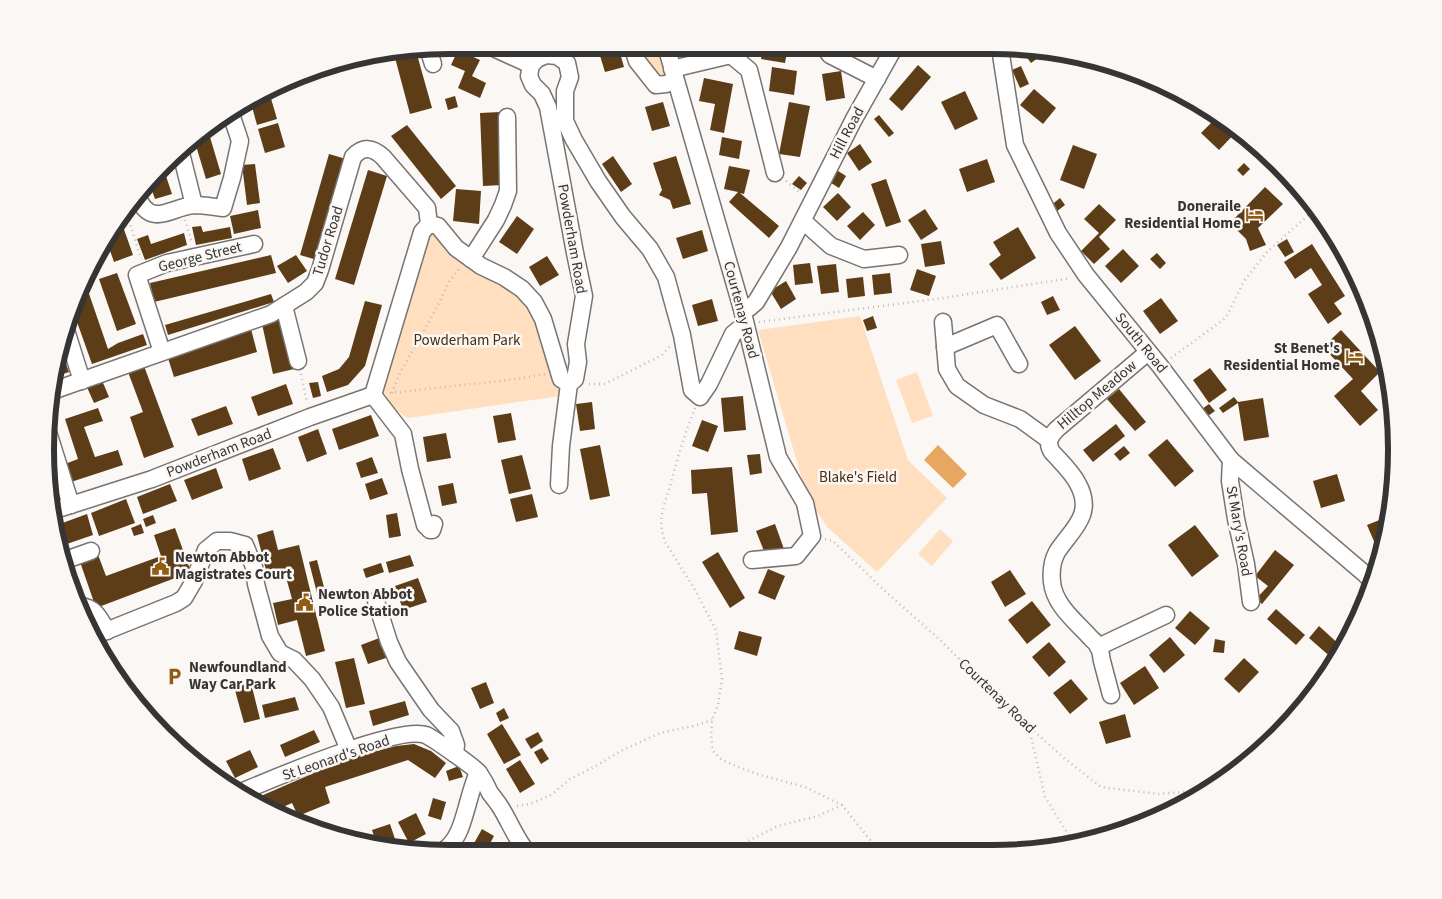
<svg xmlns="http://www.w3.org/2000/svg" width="1442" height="899" viewBox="0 0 1442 899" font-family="'Source Sans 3',sans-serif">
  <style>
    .green { fill: #ffdfbf }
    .water { fill: #e7a760 }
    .building { fill: #5d3d17 }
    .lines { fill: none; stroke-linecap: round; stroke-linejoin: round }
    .minor-casing { stroke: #777471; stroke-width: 19 }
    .path { stroke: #bdbbb9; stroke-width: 2.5; stroke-dasharray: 1 4; stroke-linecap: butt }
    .minor { stroke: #fff; stroke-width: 16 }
    .labels { text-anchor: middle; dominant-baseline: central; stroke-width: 5; stroke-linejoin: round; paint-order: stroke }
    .street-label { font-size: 15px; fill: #363534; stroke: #faf7f4 }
    .poi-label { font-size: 15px; font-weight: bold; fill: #363534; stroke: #faf7f4; text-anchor: start }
    .park-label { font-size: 15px; fill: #472d0e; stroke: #faf7f4 }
    .rim { fill: none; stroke: #363534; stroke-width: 6 }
  </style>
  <rect width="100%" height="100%" fill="#faf7f4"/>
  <g class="green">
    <polygon points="637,46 658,46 667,77 657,78"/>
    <polygon points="431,230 524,297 538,320 557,379 560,396 408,418 394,409 382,389"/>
    <polygon points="860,316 908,460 947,498 877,572 827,527 808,499 758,330"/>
    <polygon points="917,372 933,416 912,423 896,380"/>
    <polygon points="940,529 953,541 932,566 918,554"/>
  </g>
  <polygon class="water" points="938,445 967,474 953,488 924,460"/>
  <g class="building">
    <polygon points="597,46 618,46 624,67 605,72"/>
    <polygon points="763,47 788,47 785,63 761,59"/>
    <polygon points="842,47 865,47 865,48 843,52"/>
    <polygon points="896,48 909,48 904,57 895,51"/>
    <polygon points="1020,48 1045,48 1049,50 1031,63"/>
    <polygon points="458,50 480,60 472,76 486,83 480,98 458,88 465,71 451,65"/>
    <polygon points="416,51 432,108 410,114 394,54"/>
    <polygon points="918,65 931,77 902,111 889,99"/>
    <polygon points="1021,66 1029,84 1020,88 1012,70"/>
    <polygon points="772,67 797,71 794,95 769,91"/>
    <polygon points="841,71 845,98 826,101 822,74"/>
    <polygon points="704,78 733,84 724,133 710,130 715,104 699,101"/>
    <polygon points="1034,89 1056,108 1043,124 1020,105"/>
    <polygon points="965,91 978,119 955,130 941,102"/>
    <polygon points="270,95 277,119 257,125 251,103"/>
    <polygon points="455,96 458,107 448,110 445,99"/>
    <polygon points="663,102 670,126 652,131 645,107"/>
    <polygon points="789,102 810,106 800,157 779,154"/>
    <polygon points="500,112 502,185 483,186 480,113"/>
    <polygon points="879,115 894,133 889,137 874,119"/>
    <polygon points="1218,116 1239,129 1219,150 1201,133"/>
    <polygon points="278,123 285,147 265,153 258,129"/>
    <polygon points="407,125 456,186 441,199 391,136"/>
    <polygon points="207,127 221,174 206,179 194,139"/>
    <polygon points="722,137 742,141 739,159 719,155"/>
    <polygon points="860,144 872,162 859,171 847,153"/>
    <polygon points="1073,145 1097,154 1084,189 1060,180"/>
    <polygon points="329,154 346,159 317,260 300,255"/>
    <polygon points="613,156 632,184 621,192 602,164"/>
    <polygon points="676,156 691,204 673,209 670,200 659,195 662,190 653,163"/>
    <polygon points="987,159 995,182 967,192 959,169"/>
    <polygon points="1244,163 1250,169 1243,176 1237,170"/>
    <polygon points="255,164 260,203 247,205 242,165"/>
    <polygon points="729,166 750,170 744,194 740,193 779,226 769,238 729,202 738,192 724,189"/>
    <polygon points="835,169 846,176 839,188 828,181"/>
    <polygon points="164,170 172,194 155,199 150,185"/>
    <polygon points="368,170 387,176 354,285 335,279"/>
    <polygon points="799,176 807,183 801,190 792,184"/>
    <polygon points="886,179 901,222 886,227 871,184"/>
    <polygon points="1265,187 1283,204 1258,228 1266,245 1250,251 1246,239 1230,223"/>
    <polygon points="456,189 481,191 479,224 453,221"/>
    <polygon points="838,193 851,207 837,221 823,207"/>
    <polygon points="1060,198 1065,205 1056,212 1050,206"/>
    <polygon points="1099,204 1116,220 1099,237 1110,249 1094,264 1081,251 1099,233 1084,219"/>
    <polygon points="925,209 938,229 921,240 908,220"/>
    <polygon points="258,210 261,228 234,234 230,216"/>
    <polygon points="863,212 875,225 860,240 847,226"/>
    <polygon points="517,216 534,229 517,254 499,242"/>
    <polygon points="120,218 133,255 114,262 106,239 113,225"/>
    <polygon points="201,226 203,232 230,227 232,238 196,245 192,227"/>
    <polygon points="1018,227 1036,258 1001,280 989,264 1001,255 993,242"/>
    <polygon points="702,230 708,251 683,259 676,238"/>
    <polygon points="184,233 187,245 145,260 137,239 148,235 151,244"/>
    <polygon points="1287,239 1294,252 1285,257 1277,245"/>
    <polygon points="941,241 945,264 925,267 921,244"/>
    <polygon points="1312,244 1345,296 1334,303 1342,314 1328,324 1308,294 1322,285 1311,268 1295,279 1284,262"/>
    <polygon points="1123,249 1139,266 1121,283 1105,266"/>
    <polygon points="1157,253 1166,263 1160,269 1150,259"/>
    <polygon points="271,255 276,273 154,302 150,283"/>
    <polygon points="296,255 307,271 288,283 277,266"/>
    <polygon points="547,256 559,275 540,286 529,267"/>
    <polygon points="810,263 813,283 795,285 793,265"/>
    <polygon points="836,264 839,292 821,294 817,266"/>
    <polygon points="917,269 936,276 929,296 910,290"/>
    <polygon points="117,273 136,324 117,331 99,279"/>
    <polygon points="890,273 892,293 874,295 872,275"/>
    <polygon points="863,277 865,296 848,298 846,279"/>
    <polygon points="786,281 796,299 781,309 770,291"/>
    <polygon points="85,282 108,349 118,343 143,334 147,345 92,364 72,308"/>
    <polygon points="271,294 274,302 168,335 165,325"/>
    <polygon points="1053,296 1060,310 1047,315 1041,302"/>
    <polygon points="1161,298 1178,321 1160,334 1143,311"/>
    <polygon points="712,299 718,321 698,326 692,305"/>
    <polygon points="365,301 382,305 365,366 348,385 327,392 322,376 339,369 349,357"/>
    <polygon points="873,316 877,328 867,331 863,320"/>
    <polygon points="283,319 294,369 273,374 262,324"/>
    <polygon points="1075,326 1101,361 1075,380 1049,345"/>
    <polygon points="251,329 257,352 174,377 167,355"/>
    <polygon points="1341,330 1380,372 1361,391 1378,410 1360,426 1334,396 1353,379 1323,347"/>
    <polygon points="63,355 69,372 57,376 60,356"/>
    <polygon points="144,366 174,447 144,458 130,417 143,412 128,372"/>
    <polygon points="1210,368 1227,390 1209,403 1193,380"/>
    <polygon points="101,378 109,397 94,403 86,385"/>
    <polygon points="318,382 321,396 313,398 309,383"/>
    <polygon points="286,384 293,404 258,416 251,397"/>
    <polygon points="1119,389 1146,422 1135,431 1107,399"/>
    <polygon points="743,396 746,430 724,432 721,398"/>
    <polygon points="1234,397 1238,402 1263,398 1269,437 1244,441 1238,403 1223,413 1219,408"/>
    <polygon points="53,398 56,410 53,410 55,419 50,421"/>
    <polygon points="592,402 595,429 580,431 576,404"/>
    <polygon points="1209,404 1215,411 1205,418 1199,411"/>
    <polygon points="226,406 233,424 198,436 191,419"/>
    <polygon points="98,408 103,421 84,427 95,457 118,450 123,465 71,482 65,464 78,459 65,419"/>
    <polygon points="511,413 516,440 498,443 493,416"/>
    <polygon points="371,415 379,436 339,450 332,429"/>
    <polygon points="702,420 718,426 708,452 692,446"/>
    <polygon points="1116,424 1125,436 1093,462 1083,450"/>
    <polygon points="318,429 327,454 307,462 298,437"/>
    <polygon points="446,433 451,458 427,462 423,437"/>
    <polygon points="1167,439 1194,471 1175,487 1148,455"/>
    <polygon points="600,445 610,496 590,500 580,449"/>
    <polygon points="1124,446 1130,453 1120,461 1114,454"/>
    <polygon points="273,448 281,469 249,481 242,459"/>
    <polygon points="760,454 762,473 750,475 747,455"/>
    <polygon points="522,455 531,489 509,494 501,460"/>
    <polygon points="372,457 378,473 361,478 356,463"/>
    <polygon points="732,467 738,532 711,535 707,493 692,494 691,470"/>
    <polygon points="216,468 223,488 192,500 184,480"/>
    <polygon points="1337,474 1345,501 1321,508 1313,481"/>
    <polygon points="382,478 388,494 370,500 365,484"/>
    <polygon points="54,479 59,495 53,497 50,480"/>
    <polygon points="453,483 457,503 442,506 438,486"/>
    <polygon points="170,484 177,501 143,514 137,497"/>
    <polygon points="532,494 538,517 516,522 510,499"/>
    <polygon points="126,499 135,523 99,536 91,513"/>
    <polygon points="397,513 401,536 389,538 386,515"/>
    <polygon points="87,514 93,535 61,546 57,525"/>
    <polygon points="153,515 156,523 146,527 143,519"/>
    <polygon points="1387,517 1389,521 1385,542 1376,546 1367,525"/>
    <polygon points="141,524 144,533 134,536 131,528"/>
    <polygon points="775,524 784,549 766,556 756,531"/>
    <polygon points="1195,525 1219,556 1192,577 1168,545"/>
    <polygon points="175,528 191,572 96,608 79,559 97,552 106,576 161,556 154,535"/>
    <polygon points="273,530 278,550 299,545 325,651 306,656 297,620 278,625 273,603 292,599 284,570 267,574 257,535"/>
    <polygon points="1275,550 1294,565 1262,604 1256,599 1268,586 1255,576"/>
    <polygon points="718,552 745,598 730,608 702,562"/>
    <polygon points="410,555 414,566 389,573 386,562"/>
    <polygon points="317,560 326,595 318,597 309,562"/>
    <polygon points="381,563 384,572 366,578 363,569"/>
    <polygon points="768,569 785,576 775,600 758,593"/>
    <polygon points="1010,570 1026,594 1005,607 991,582"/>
    <polygon points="418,578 427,602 403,610 395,586"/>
    <polygon points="1032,601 1051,625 1027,644 1008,620"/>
    <polygon points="1276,609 1305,635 1296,645 1267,619"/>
    <polygon points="1190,611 1210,628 1195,645 1175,628"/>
    <polygon points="1319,626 1343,648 1321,684 1314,677 1334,660 1309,638"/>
    <polygon points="739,631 762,637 757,656 734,649"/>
    <polygon points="382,637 389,657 368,664 361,645"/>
    <polygon points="1170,637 1185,655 1164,673 1149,655"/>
    <polygon points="1215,639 1225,641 1224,653 1213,652"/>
    <polygon points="1049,642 1066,662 1049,677 1032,657"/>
    <polygon points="354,658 365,704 346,708 335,662"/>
    <polygon points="1244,658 1259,672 1239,693 1224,679"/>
    <polygon points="1145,666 1159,688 1134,705 1120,683"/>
    <polygon points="250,679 260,719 244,723 233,683"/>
    <polygon points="1071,679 1088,699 1070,714 1053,693"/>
    <polygon points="486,682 494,703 480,709 471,688"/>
    <polygon points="295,697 299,710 265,718 262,705"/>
    <polygon points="405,701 409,715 373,726 369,711"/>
    <polygon points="504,708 509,718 500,722 496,713"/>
    <polygon points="1125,714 1131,737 1106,744 1099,722"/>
    <polygon points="502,724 521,755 504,764 487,734"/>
    <polygon points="314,730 320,742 285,757 280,745"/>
    <polygon points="538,732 543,741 531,749 525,739"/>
    <polygon points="414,744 431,751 446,763 435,778 408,760 325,787 330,803 298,816 292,803 274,811 254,799 330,766 358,756 396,746"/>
    <polygon points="542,748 549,759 541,764 534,752"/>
    <polygon points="250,750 258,767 235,778 226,761"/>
    <polygon points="520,760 535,784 520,793 506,769"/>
    <polygon points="459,766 463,777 449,781 446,771"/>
    <polygon points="433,798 446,802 441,820 428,816"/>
    <polygon points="416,813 426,834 409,843 398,822"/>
    <polygon points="390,824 398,848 392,849 377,845 372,830"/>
    <polygon points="482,829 494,836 486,851 473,845"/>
    <polygon points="366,835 369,843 354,839"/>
  </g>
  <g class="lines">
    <defs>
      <g id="minor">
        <polyline points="487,45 531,65"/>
        <polyline points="632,46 637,61 656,85 666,84 675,80"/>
        <polyline points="666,46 742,309 778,457 805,503 812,536 796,556 752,560"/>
        <polyline points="824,47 830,55 877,79"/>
        <polyline points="428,48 433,64"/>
        <polyline points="1000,48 1015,145 1058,233 1086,275 1160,366 1231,460 1365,574 1373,582"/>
        <polyline points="731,55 749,70 775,173"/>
        <polyline points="672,69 731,55 734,47"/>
        <polyline points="181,153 194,205"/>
        <path d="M 138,198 C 152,229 172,206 195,205 C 204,205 214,207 223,208 L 232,178 L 240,141 L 231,114"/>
        <polyline points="803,221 831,246 864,259 899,255"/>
        <polyline points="429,224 438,226 456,248 481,266 504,277 522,289 534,302 543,319 561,379 569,384"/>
        <polyline points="471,259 496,220 503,205 508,191 507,117"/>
        <polyline points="284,306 298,361"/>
        <polyline points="742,309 749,308 756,302 789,247 854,119 894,48"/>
        <polyline points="943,322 947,369 957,386 984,405 1020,419 1049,440"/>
        <polyline points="65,327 82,381"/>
        <polyline points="945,347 997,325 1019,364"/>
        <polyline points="162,352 137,275 167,263 254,244"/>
        <polyline points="569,384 575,379 578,362 576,344 584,296 575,253 548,107 542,94 533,85 529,76 531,65 537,59 546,55 557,56 567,63 570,77 565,91 565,121 574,140 598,181 623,217 650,249 666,277 682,335 692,390 700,397 709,384 733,334 745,324"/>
        <path d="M 55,390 L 271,314 L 306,292 L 315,283 L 320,270 L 353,157 C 363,146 372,147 383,157 L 427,208 L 429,224"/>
        <polyline points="373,395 422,232 429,224"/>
        <polyline points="373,395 403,434 410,469 425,525 430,530 432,530 434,524"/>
        <polyline points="48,432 71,505"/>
        <polyline points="1231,460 1230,481 1236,519 1246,564 1251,602"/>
        <polyline points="559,485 561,446 569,384"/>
        <polyline points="55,510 152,479 310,417 373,395"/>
        <polyline points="63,561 91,551"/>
        <polyline points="376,601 389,642 398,662 431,710 451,731 456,745 455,754"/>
        <path d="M 80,606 C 95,607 100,619 107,631"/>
        <polyline points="96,635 176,603 184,598 194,581 206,550 217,541 230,541 245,545 254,567 256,584 270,636 280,653 294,660 312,679 331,707 349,750"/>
        <polyline points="1098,647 1166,615"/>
        <path d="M 1111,695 C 1108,684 1105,672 1102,661 C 1101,657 1101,650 1098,646 C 1096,642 1091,639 1088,635 C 1074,620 1054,604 1052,582 C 1051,572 1052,561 1057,552 C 1071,530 1095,515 1078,484 C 1072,472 1061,462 1052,452 C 1046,443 1050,436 1057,429 L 1148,352"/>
        <path d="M 241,792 C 272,779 398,725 426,735 C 434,739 473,766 479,773 C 483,779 487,786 490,793 C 494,798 498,803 501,808 C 510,823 516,838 526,851"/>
        <path d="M 443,851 C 459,841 463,820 468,803 C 471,792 474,782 478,772"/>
      </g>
    </defs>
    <use href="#minor" class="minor-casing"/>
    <g class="path">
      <polyline points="786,181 801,193"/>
      <polyline points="126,211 141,259"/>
      <polyline points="185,220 192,243"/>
      <polyline points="759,322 943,298 1071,278"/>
      <polyline points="1171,358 1223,320 1228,314 1244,281 1267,252 1315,209"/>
      <polyline points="301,374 307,403"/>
      <polyline points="589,384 605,384 662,355 670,346"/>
      <polyline points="390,393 517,379 546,374"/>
      <polyline points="392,393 399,375 437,307 450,280 461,267"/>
      <polyline points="695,408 687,429 678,457 671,483 663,509 661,519 662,531 665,542 694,588 716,630 722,679 718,705 712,720 711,736 713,751 722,760 736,766 757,774 805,787 842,805 870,840 873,853"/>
      <polyline points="825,539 833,541 886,592 939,639 1016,715 1064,758 1101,787 1158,794 1209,790"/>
      <polyline points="1029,728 1045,797 1074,844"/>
      <polyline points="517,806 530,804 551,795 570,779 594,767 621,751 660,733 693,726 712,720"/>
      <polyline points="726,852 778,826 818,816 842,805"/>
    </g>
    <use href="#minor" class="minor"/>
  </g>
  <defs>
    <symbol id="hotel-bare" viewBox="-9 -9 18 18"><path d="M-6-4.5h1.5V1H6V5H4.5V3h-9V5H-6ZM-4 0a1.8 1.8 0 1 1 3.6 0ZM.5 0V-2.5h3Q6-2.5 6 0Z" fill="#925c13" stroke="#faf7f4" stroke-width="2.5" paint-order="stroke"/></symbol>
    <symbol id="civic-bare" viewBox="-9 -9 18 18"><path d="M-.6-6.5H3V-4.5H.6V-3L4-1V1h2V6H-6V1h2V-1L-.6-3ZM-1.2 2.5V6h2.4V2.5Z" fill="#925c13" stroke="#faf7f4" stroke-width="2.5" paint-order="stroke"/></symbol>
    <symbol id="parking-bare" viewBox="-9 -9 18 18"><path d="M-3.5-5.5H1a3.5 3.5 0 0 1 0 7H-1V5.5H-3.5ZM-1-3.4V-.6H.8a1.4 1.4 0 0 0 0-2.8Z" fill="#925c13" stroke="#faf7f4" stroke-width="2.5" paint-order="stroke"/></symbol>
  </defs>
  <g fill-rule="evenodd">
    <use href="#hotel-bare" x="1242" y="202" width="25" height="25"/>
    <use href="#hotel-bare" x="1342" y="344" width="25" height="25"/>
    <use href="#civic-bare" x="148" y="554" width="25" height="25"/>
    <use href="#civic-bare" x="292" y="590" width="25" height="25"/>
    <use href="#parking-bare" x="162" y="664" width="25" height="25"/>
  </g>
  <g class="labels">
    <g class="street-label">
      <text transform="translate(847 133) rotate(-62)">Hill Road</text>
      <text transform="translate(572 239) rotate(80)">Powderham Road</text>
      <text transform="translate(328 241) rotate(-73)">Tudor Road</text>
      <text transform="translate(200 257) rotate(-14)">George Street</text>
      <text transform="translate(741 310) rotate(75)">Courtenay Road</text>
      <text transform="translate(1141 343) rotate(51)">South Road</text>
      <text transform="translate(1097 395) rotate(-40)">Hilltop Meadow</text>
      <text transform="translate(219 453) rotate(-21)">Powderham Road</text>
      <text transform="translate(1239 531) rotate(80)">St Mary's Road</text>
      <text transform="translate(997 696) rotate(44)">Courtenay Road</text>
      <text transform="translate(336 758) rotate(-19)">St Leonard's Road</text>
    </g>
    <g class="poi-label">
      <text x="1241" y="206" text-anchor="end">Doneraile<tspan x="1241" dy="17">Residential Home</tspan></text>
      <text x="1340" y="348" text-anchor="end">St Benet's<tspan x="1340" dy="17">Residential Home</tspan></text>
      <text x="175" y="557">Newton Abbot<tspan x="175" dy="17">Magistrates Court</tspan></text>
      <text x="318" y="594">Newton Abbot<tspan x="318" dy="17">Police Station</tspan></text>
      <text x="189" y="667">Newfoundland<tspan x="189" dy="17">Way Car Park</tspan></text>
    </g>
    <g class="park-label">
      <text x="467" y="340">Powderham Park</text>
      <text x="858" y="477">Blake's Field</text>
    </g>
  </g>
  <path d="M0 0H1442V899H0ZM449 54H993A395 395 0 0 1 1388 449V450A395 395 0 0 1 993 845H449A395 395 0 0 1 54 450V449A395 395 0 0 1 449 54Z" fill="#faf7f4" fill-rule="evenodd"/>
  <path class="rim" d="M449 54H993A395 395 0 0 1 1388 449V450A395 395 0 0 1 993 845H449A395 395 0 0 1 54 450V449A395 395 0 0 1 449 54Z"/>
</svg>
